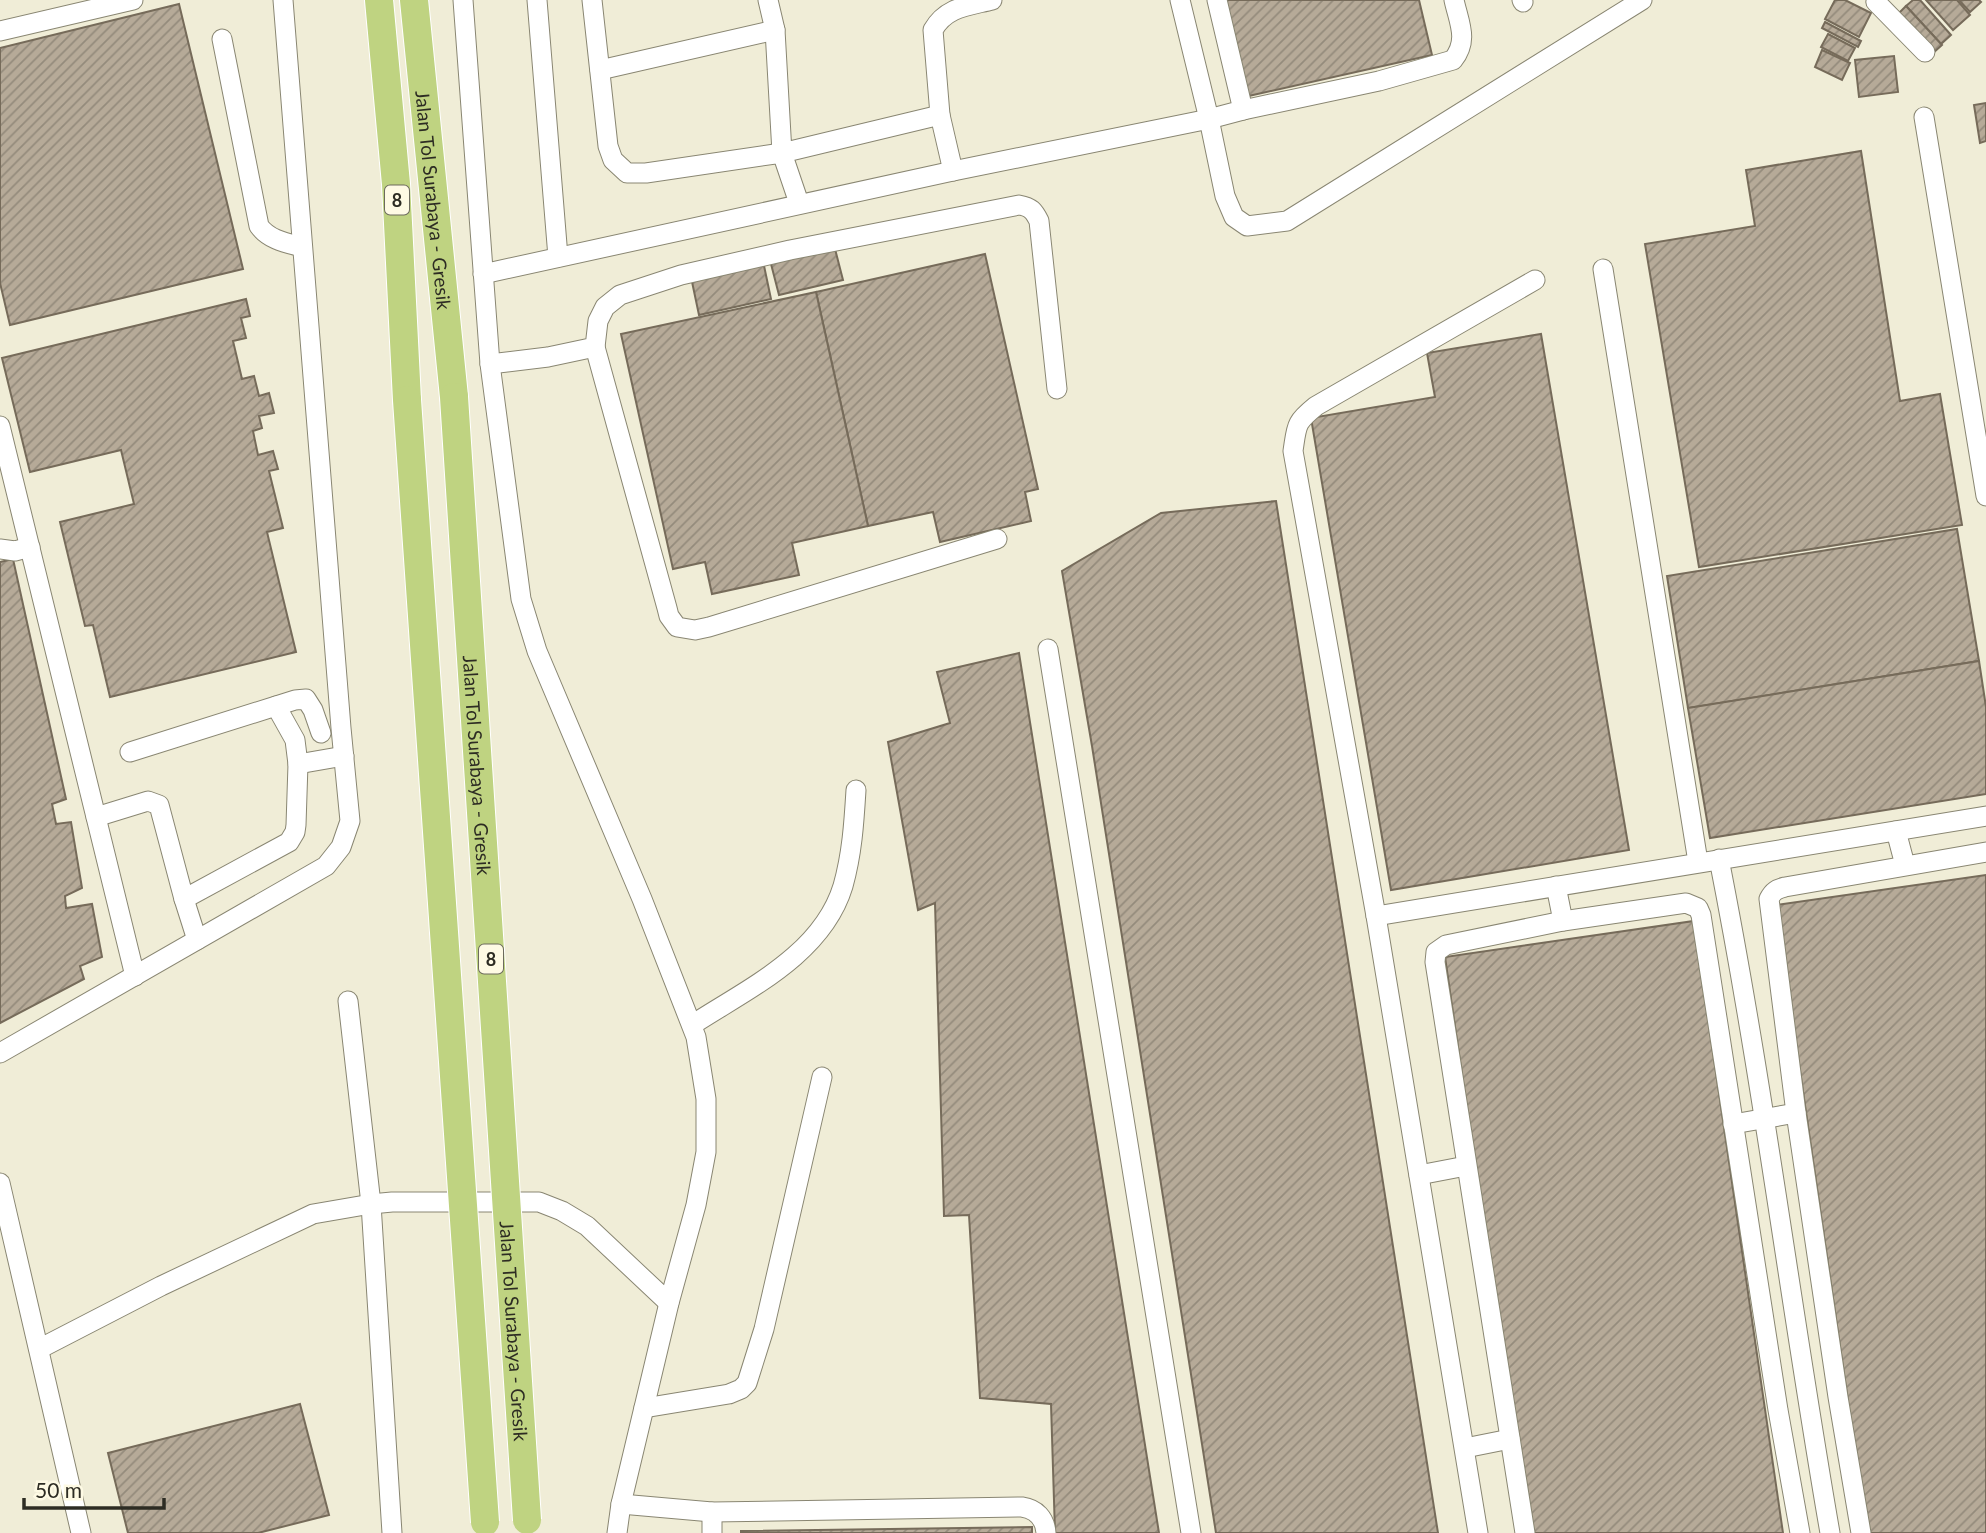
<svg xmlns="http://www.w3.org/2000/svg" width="1986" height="1533" viewBox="0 0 1986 1533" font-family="Lato,sans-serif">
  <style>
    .building { fill: url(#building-hatch); stroke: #766b5a; stroke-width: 2 }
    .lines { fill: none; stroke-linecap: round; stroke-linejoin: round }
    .minor-casing { stroke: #898672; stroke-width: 21 }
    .highway-casing { stroke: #fff; stroke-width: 30 }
    .minor { stroke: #fff; stroke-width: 19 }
    .highway { stroke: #bfd381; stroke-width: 28 }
    .highway-bridge-casing { stroke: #fff; stroke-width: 30; stroke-linecap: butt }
    .highway-bridge { stroke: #bfd381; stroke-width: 28 }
    .labels { text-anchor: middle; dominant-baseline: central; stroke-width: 6; stroke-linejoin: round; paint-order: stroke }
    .shield { fill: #fefae4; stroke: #6c6a5d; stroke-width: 2 }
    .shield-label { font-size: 18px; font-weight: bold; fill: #2d2c23 }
    .street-label { font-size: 19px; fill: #2d2c23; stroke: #fefae4 }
  </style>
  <defs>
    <pattern id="building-hatch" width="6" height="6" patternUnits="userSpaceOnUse" patternTransform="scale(1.75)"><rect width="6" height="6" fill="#b6aa98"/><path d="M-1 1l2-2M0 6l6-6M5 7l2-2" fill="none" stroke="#948b7c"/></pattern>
  </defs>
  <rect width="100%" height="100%" fill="#f0edd7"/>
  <g class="building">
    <polygon points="1222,0 1419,0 1432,55 1244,97"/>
    <polygon points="1835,0 1845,0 1871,13 1859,37 1825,19"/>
    <polygon points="1913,0 1920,0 1951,35 1941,44 1906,6"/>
    <polygon points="1926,0 1957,0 1970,15 1953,30"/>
    <polygon points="1959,0 1979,0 1981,2 1970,12"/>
    <polygon points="179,4 243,269 10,325 0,283 0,48"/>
    <polygon points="1906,6 1942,45 1933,53 1898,14"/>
    <polygon points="1825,22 1861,41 1858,47 1822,28"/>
    <polygon points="1828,34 1855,48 1848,61 1821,47"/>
    <polygon points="1822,50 1850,63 1842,80 1815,67"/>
    <polygon points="1894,56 1898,92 1859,97 1855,60"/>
    <polygon points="1986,103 1986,141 1980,143 1974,105"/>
    <polygon points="1861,151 1900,401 1940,394 1962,525 1699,567 1645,244 1755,226 1746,170"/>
    <polygon points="834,245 843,280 779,295 770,260"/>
    <polygon points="985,254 1038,489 1025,492 1031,521 940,542 933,512 868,526 816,292"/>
    <polygon points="763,261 771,299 699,315 691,277"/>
    <polygon points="816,292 868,526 792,543 799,575 712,594 705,562 673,569 621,334"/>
    <polygon points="246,299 250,316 241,318 246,338 233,341 242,379 254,376 259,396 269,393 274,413 259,416 262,428 253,431 258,455 273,451 278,469 269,471 283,528 267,532 296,652 110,697 93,625 85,626 60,522 134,504 121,450 30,472 2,358"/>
    <polygon points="1541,334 1629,850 1391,890 1311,418 1435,397 1427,353"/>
    <polygon points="1276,501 1438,1533 1216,1533 1092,746 1062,571 1161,513"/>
    <polygon points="1957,529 1979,661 1688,708 1667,576"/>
    <polygon points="13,559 66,799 52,804 56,824 71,822 82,888 65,896 66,908 92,904 102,957 80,966 84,979 0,1023 0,562"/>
    <polygon points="1019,653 1159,1533 1055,1533 1051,1404 980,1398 969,1215 944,1216 935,903 918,910 888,742 950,723 937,672"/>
    <polygon points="1979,661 1986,707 1986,794 1710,838 1688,708"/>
    <polygon points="1986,875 1986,1533 1867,1533 1776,905"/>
    <polygon points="1694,921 1783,1533 1528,1533 1445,957"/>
    <polygon points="300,1404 329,1515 258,1533 128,1533 108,1453"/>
    <polygon points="1032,1527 1032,1533 741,1533 741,1531"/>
  </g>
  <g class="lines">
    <defs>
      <g id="minor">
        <polyline points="463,0 490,364 521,599 537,651 642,899 696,1037 706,1099 706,1152 696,1205 669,1303 621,1504 617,1533"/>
        <polyline points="537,0 558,257"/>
        <polyline points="592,0 608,146 613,160 627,173 646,173 782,153 799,203"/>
        <polyline points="768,0 775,30 782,153 940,115"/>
        <polyline points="1180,0 1209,119 1243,110 1217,0"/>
        <polyline points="1522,0 1523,2"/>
        <polyline points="1877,0 1876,2 1925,52"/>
        <polyline points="0,31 133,0"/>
        <path d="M 222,39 L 259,226 C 269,240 287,243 302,247"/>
        <polyline points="600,70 775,30"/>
        <path d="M 1243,110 L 1379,81 L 1453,60 C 1469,40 1459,23 1454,0"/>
        <polyline points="1924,117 1986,496"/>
        <path d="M 953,171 L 940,115 L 933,30 C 946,7 968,6 992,0"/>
        <polyline points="1603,269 1698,862"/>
        <polyline points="483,274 953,171 1209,119 1225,196 1234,217 1247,226 1287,221 1642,0"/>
        <polyline points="595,347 667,608 669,616 677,627 695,630 709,627 997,539"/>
        <path d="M 490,364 L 548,357 L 595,347 L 598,321 L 605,307 L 620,295 L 681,275 L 790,250 L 1019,205 C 1031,207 1034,211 1039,221 L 1057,389"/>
        <polyline points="0,426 135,976"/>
        <polyline points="0,549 15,551 30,547"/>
        <polyline points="1048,649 1191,1533"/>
        <polyline points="276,706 295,700 306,699 313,710 321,733"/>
        <polyline points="130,752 276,706 295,740 298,764 296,825 295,832 289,842 184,899"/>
        <polyline points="298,764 344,756"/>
        <polyline points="96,817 148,801 159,805 184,899 197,940"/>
        <polyline points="1896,831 1905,865"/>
        <path d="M 1719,859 C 1763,1082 1791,1309 1830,1533"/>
        <polyline points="1556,886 1563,921"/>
        <polyline points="1376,916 1986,816"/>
        <polyline points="348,1001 371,1204 392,1533"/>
        <path d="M 692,1025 C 747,989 822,955 843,886 C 852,854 854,823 856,790"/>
        <polyline points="0,1053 326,866 341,847 350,821 341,728 283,0"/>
        <polyline points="1733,1124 1796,1113"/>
        <polyline points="1419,1175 1466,1166"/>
        <polyline points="0,1183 81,1533"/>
        <polyline points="39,1349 161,1286 313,1214 371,1204 392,1202 539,1202 562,1211 587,1226 669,1303"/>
        <polyline points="644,1408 729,1394 741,1389 747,1383 764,1329 822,1077"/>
        <polyline points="1465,1448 1510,1439"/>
        <path d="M 621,1504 L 712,1512 L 1022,1507 C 1036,1509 1045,1518 1046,1533"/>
        <polyline points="712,1533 712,1512"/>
        <path d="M 1478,1533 L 1376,916 L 1293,451 C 1297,425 1295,423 1316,406 L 1535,280"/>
        <polyline points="1525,1533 1435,962 1436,952 1446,945 1563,921 1686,903 1698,908 1701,915 1778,1410 1800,1533"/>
        <path d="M 1861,1533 L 1838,1397 L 1796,1113 L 1769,899 C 1773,891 1777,889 1785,887 L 1986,852"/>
      </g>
      <g id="highway">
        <polyline points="379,0 396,184 407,400"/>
        <path id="s1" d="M 414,0 L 454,397"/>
      </g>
    </defs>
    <use href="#minor" class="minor-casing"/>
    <use href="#highway" class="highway-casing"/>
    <use href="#minor" class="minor"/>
    <use href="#highway" class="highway"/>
    <defs>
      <g id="highway-bridge">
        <path id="s2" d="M 454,397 L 527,1520"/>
        <polyline points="407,400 485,1522"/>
      </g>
    </defs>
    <use href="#highway-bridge" class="highway-bridge-casing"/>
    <use href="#highway-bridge" class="highway-bridge"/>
  </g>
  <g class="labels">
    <g class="shield">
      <rect x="385" y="185.5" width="24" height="29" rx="5"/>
      <rect x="479" y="944.5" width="24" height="29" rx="5"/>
    </g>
    <g class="shield-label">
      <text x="397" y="200">8</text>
      <text x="491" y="959">8</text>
    </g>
    <g class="street-label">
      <text stroke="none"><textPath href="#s1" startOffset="201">Jalan Tol Surabaya - Gresik</textPath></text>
      <text stroke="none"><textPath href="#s2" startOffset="369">Jalan Tol Surabaya - Gresik</textPath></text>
      <text stroke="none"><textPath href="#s2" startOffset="936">Jalan Tol Surabaya - Gresik</textPath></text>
    </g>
  </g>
  <path d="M24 1498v10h140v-10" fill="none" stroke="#2d2c23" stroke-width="3.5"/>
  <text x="35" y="1498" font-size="21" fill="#2d2c23" stroke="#fefae4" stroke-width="5" paint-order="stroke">50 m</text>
</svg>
